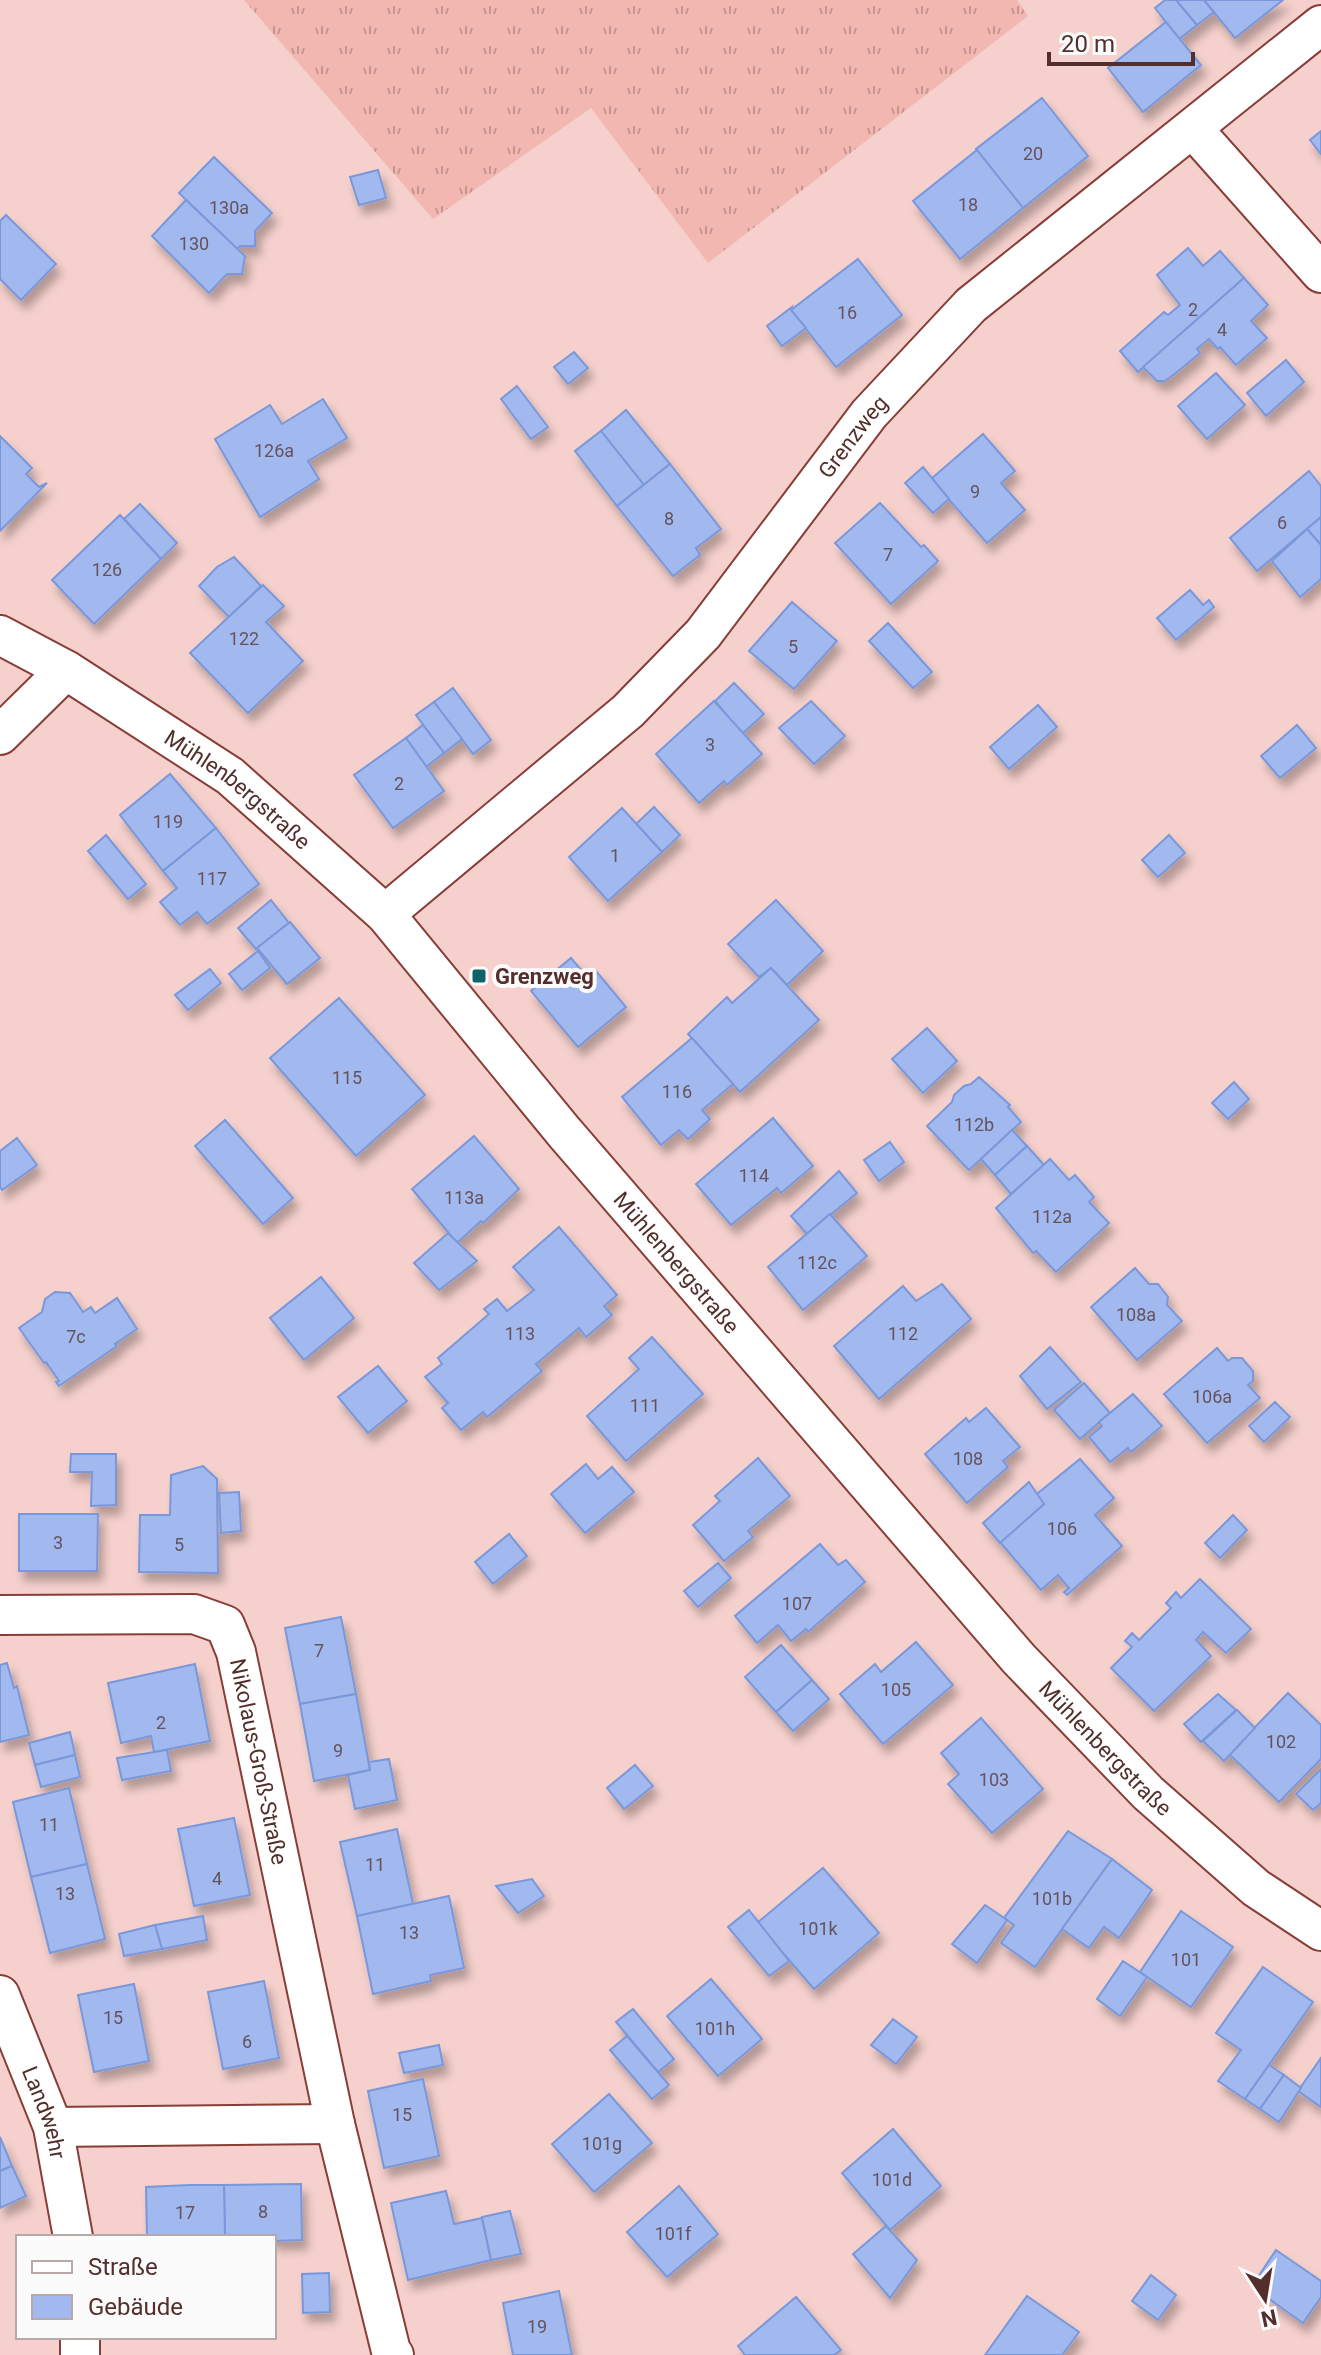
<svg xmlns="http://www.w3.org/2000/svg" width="1321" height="2355" viewBox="0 0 1321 2355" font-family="Roboto,sans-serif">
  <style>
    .grass { fill: url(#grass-tufts) }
    .building { fill: #a1b9ef; stroke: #7a97da; stroke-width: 2; filter: url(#shadow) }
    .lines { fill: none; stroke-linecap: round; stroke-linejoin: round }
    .street-casing { stroke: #883d37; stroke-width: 42 }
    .street { stroke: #fff; stroke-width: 38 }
    .poi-dot { fill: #116169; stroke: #fbfbfb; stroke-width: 3 }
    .labels { text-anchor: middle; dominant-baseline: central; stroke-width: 8; stroke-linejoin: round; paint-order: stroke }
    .number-label { font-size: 18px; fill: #66525d }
    .street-label { font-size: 22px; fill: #522f2c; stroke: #fbfbfb }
    .poi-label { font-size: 22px; font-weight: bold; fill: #522f2c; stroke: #fbfbfb; text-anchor: start }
  </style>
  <defs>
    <pattern id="grass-tufts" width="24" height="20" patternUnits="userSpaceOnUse" patternTransform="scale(2)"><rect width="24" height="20" fill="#f1b7b0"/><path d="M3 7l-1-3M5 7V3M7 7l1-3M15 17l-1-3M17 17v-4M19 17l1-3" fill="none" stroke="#c6958f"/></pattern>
    <filter id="shadow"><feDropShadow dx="5" dy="9" stdDeviation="4" flood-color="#0004"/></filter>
  </defs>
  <rect width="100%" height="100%" fill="#f5d0cc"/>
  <polygon class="grass" points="244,0 1017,0 1028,16 708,263 591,108 433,219"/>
  <g class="building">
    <polygon points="1165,0 1176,0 1197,25 1179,39 1155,8"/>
    <polygon points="1176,0 1204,0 1214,12 1197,25"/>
    <polygon points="1204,0 1283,0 1235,38"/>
    <polygon points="1166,22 1201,65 1143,112 1108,68"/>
    <polygon points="1042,98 1088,156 1023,208 976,149"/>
    <polygon points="1321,131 1321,154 1310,140"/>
    <polygon points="977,150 1023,208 960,259 913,201"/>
    <polygon points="214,157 272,213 255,231 255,246 240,246 237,249 179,193"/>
    <polygon points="378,170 386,198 359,205 350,177"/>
    <polygon points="186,200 245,256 242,274 227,274 209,293 152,236"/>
    <polygon points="6,215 56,264 21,300 0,279 0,221"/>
    <polygon points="1188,248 1203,266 1220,251 1244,278 1138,372 1120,351 1164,312 1168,315 1180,305 1157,275"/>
    <polygon points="858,259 902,315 836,367 791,310"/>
    <polygon points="1244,278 1268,305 1251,321 1267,338 1236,365 1220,347 1218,349 1209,339 1197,349 1200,353 1177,372 1165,381 1157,381 1143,367"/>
    <polygon points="792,307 791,310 806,328 782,346 767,326"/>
    <polygon points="574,352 588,368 568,384 554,367"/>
    <polygon points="1286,360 1304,382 1266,416 1247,393"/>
    <polygon points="1216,373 1245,405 1207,439 1178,406"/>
    <polygon points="517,386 548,427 531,439 501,399"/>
    <polygon points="323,399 347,438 308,461 319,479 260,517 215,439 270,405 282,424"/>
    <polygon points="626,410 670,464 644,485 601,431"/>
    <polygon points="601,431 644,485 617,506 575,451"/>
    <polygon points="983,434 1015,471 1001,483 1025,510 987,543 931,479"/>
    <polygon points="0,436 32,468 26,474 39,487 47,483 0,531"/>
    <polygon points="670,464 721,529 696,548 700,555 673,576 617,506"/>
    <polygon points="923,467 949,499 933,513 905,483"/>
    <polygon points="1309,471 1321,486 1321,517 1257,571 1230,538"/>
    <polygon points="880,503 921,547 924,545 938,561 891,604 835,543"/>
    <polygon points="140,504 177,543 161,559 124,519"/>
    <polygon points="120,515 161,559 94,624 52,580"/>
    <polygon points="1321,517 1321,545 1307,529"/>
    <polygon points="1307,529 1321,545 1321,579 1300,597 1272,561"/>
    <polygon points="234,557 261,586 229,617 199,586 217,567"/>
    <polygon points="263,585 284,606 266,622 303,661 248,713 190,653"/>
    <polygon points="1190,590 1203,605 1209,600 1214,607 1176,640 1157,618"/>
    <polygon points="792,602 837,641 794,689 749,651"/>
    <polygon points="888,623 932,672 913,688 869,641"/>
    <polygon points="734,683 764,714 742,734 715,701"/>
    <polygon points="453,688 491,740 473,754 434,702"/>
    <polygon points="714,701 762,754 727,785 724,781 699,803 656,754"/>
    <polygon points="811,701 845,736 814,764 779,728"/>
    <polygon points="434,702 462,739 444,753 416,715"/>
    <polygon points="1038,705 1057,727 1009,769 990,747"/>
    <polygon points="423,725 444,753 426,767 406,738"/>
    <polygon points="1297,725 1316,748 1280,778 1261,756"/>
    <polygon points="406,738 444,791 393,828 354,775"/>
    <polygon points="170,774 216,828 163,871 120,815"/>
    <polygon points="654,807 680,835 662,852 636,824"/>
    <polygon points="622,808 662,852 608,901 569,857"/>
    <polygon points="216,828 259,884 207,924 197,912 180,925 160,902 177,888 163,871"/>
    <polygon points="106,835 146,884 128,899 88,851"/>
    <polygon points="1169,835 1185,853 1158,877 1142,860"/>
    <polygon points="271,900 289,923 256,949 238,928"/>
    <polygon points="776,900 823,951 787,985 771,968 759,977 728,944"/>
    <polygon points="290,922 320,958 287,984 257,948"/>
    <polygon points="258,951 270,968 242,990 229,974"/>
    <polygon points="571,958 588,978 596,971 626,1007 578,1047 531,991"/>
    <polygon points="771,968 819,1020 740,1092 688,1034 727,997 732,1003"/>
    <polygon points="210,969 221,983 188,1010 175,995"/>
    <polygon points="339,998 425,1095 356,1156 270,1058"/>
    <polygon points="927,1028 957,1061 923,1093 892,1059"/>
    <polygon points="692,1038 733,1084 702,1110 710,1119 688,1139 679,1130 661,1145 622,1097"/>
    <polygon points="979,1077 1010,1105 1008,1107 1021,1122 969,1170 927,1126 952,1102 954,1095 964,1086 971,1084"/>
    <polygon points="1234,1082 1249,1099 1228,1119 1212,1103"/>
    <polygon points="773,1118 813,1166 781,1193 777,1188 731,1225 696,1184"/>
    <polygon points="225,1120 293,1198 263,1224 195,1146"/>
    <polygon points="1012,1130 1027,1146 995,1175 981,1159"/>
    <polygon points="474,1136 519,1189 483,1223 481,1221 457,1243 412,1189"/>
    <polygon points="17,1138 37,1165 2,1190 0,1187 0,1151"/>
    <polygon points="890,1142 904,1162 879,1181 864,1160"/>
    <polygon points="1027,1146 1044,1165 1011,1194 995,1175"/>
    <polygon points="1050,1159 1069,1180 1075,1175 1094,1197 1089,1202 1109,1223 1056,1272 1036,1251 1033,1253 996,1208"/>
    <polygon points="839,1171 857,1193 807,1234 791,1216"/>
    <polygon points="830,1214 867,1256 803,1310 768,1267"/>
    <polygon points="559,1227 617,1295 604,1306 612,1315 586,1337 579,1328 536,1364 542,1371 487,1417 483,1412 461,1430 442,1408 448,1403 425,1377 442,1364 438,1358 489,1314 484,1309 497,1299 507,1311 534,1290 513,1267"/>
    <polygon points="448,1233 477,1261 439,1290 414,1263"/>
    <polygon points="1135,1268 1149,1284 1158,1284 1168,1297 1167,1305 1182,1321 1137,1360 1091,1307"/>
    <polygon points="321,1277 354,1318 304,1360 270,1318"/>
    <polygon points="942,1284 971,1319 879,1399 834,1346 903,1286 916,1301"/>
    <polygon points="55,1292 70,1293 83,1312 91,1307 95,1313 117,1298 137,1329 115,1344 117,1346 59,1386 56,1382 59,1381 46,1362 44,1363 19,1328 42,1312 45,1299"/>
    <polygon points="652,1337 703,1394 626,1461 587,1416 639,1369 629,1358"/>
    <polygon points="1050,1347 1081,1382 1047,1409 1020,1376"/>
    <polygon points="1217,1348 1228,1361 1232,1358 1242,1358 1253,1371 1253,1381 1248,1385 1260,1398 1207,1443 1164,1394"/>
    <polygon points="378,1366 407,1401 368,1433 338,1397"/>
    <polygon points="1084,1383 1110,1413 1080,1439 1054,1410"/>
    <polygon points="1133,1394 1162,1426 1131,1452 1128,1448 1110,1462 1089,1437 1102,1426 1099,1422"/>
    <polygon points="1275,1402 1290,1417 1264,1442 1249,1426"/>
    <polygon points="986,1408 1020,1447 1003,1461 1008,1467 967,1503 925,1454 966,1418 969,1422"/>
    <polygon points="71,1454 116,1454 116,1505 91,1506 92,1472 70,1472"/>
    <polygon points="758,1458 790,1496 748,1531 753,1537 724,1561 693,1525 720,1501 715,1496"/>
    <polygon points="1080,1459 1114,1498 1095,1515 1122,1546 1067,1595 1064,1592 1069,1588 1058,1575 1041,1590 1000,1542 1044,1504 1036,1495 1038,1493"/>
    <polygon points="586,1464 598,1479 612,1467 634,1492 585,1533 551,1494"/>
    <polygon points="203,1466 217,1479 218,1573 139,1572 140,1515 170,1515 171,1475"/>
    <polygon points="1029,1482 1044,1504 1000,1543 983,1523"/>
    <polygon points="239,1492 241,1531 221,1533 219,1493"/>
    <polygon points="19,1514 98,1514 97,1571 19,1571"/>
    <polygon points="1233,1515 1247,1530 1220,1558 1205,1543"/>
    <polygon points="509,1534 527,1556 493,1584 475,1562"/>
    <polygon points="820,1544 838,1565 846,1560 865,1582 808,1632 806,1629 791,1641 778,1625 757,1643 735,1616"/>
    <polygon points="718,1563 731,1578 698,1607 684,1591"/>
    <polygon points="1200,1579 1251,1629 1226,1653 1203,1632 1196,1640 1211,1656 1154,1711 1111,1668 1132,1647 1125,1641 1132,1633 1139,1640 1171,1608 1166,1603 1176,1592 1181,1598"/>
    <polygon points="341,1617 356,1694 300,1704 285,1628"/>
    <polygon points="916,1642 953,1685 883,1744 840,1694 875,1664 881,1672"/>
    <polygon points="781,1645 812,1680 776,1712 745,1677"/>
    <polygon points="7,1663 14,1688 17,1686 29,1735 0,1742 0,1665"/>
    <polygon points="195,1664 210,1741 154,1752 151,1736 121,1743 108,1683"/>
    <polygon points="812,1680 829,1699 793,1731 776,1712"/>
    <polygon points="1288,1693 1321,1725 1321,1759 1279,1802 1229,1754"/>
    <polygon points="356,1694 370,1770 314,1781 300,1704"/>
    <polygon points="1218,1694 1236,1710 1201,1742 1184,1724"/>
    <polygon points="1237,1710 1255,1728 1224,1761 1203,1741"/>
    <polygon points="981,1718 1043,1789 992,1833 948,1784 959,1774 941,1753"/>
    <polygon points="70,1732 75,1755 35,1765 29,1743"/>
    <polygon points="167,1750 171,1771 122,1780 117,1758"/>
    <polygon points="75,1755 80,1777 41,1787 35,1765"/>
    <polygon points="389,1759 397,1800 355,1809 348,1775 370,1770 369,1762"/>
    <polygon points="635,1765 653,1786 624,1809 607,1788"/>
    <polygon points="1321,1769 1321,1803 1313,1810 1296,1794"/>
    <polygon points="69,1788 87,1864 31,1877 13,1802"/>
    <polygon points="234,1818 250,1895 194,1906 178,1829"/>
    <polygon points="397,1829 413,1904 357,1916 340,1842"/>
    <polygon points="1068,1831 1112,1859 1035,1967 1001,1943 1014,1925 1004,1918"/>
    <polygon points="1112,1859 1152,1890 1119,1938 1104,1927 1089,1948 1062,1929"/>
    <polygon points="87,1864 105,1939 50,1953 31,1877"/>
    <polygon points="823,1868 879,1933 814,1989 757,1923"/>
    <polygon points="532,1879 544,1896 518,1913 496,1886"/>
    <polygon points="449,1896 464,1968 430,1975 431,1981 373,1994 357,1916"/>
    <polygon points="985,1905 1007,1920 977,1963 952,1944"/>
    <polygon points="749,1910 789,1961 769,1976 728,1927"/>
    <polygon points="1181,1911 1233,1947 1191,2007 1140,1972"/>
    <polygon points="203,1916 207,1940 162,1949 155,1925"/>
    <polygon points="155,1925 162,1949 124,1956 119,1934"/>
    <polygon points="1123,1961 1147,1977 1120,2016 1097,1999"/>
    <polygon points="1263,1967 1313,2002 1245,2099 1218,2081 1241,2050 1216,2033"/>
    <polygon points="711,1979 762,2039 718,2076 667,2016"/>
    <polygon points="264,1981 279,2058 223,2069 208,1992"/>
    <polygon points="134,1984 149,2061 94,2072 78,1995"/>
    <polygon points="633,2009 674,2059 658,2072 616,2022"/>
    <polygon points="893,2019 917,2037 896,2064 871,2045"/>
    <polygon points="627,2036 669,2085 652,2099 610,2050"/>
    <polygon points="439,2045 443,2065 404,2073 399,2053"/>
    <polygon points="1321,2058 1321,2107 1298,2091"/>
    <polygon points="1269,2065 1284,2075 1260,2109 1245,2099"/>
    <polygon points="1284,2075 1301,2088 1279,2122 1260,2109"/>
    <polygon points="423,2079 439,2156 384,2168 368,2091"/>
    <polygon points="609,2094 652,2143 594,2192 552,2144"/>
    <polygon points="893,2129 941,2186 890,2230 842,2173"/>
    <polygon points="0,2137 12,2166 0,2171"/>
    <polygon points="12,2166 26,2196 0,2208 0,2171"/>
    <polygon points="301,2184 302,2240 274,2241 274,2237 225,2237 224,2185"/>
    <polygon points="190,2185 224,2185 225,2237 147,2237 146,2187"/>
    <polygon points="679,2186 718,2234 667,2277 627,2232"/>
    <polygon points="446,2191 454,2224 482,2218 491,2260 408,2280 391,2203"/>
    <polygon points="510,2211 521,2254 491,2260 482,2217"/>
    <polygon points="886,2226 917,2260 890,2298 853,2254"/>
    <polygon points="1276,2250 1321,2281 1321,2297 1303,2323 1265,2296 1271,2287 1258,2277"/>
    <polygon points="329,2273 330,2312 303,2313 302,2274"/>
    <polygon points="1151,2275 1176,2295 1158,2320 1132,2301"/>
    <polygon points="559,2291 572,2355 513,2355 503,2303"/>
    <polygon points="1027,2296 1079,2332 1062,2355 985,2355"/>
    <polygon points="796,2297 841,2350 834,2355 745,2355 738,2346"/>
  </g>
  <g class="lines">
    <defs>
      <g id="street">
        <polyline points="1193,129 1321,273"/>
        <path id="s1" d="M 0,635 L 66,670 L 230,776 L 385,914 L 564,1132 L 1019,1659 L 1148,1793 L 1256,1888 L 1321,1931"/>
        <polyline points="0,735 66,670"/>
        <path id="s2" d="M 385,914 L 628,711 L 703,634 L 869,414 L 971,305 L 1321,25"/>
        <path id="s3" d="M 0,1615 L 194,1614 L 225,1625 L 236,1652 L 335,2124 L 53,2127"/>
        <path id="s4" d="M 0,1995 L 53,2127 L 73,2237"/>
        <polyline points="335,2124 391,2351 394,2355"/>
        <polyline points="80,2355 80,2337"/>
      </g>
    </defs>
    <use href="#street" class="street-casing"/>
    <use href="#street" class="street"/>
  </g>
  <rect class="poi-dot" x="471" y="968" width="16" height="16" rx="4"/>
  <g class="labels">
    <g class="number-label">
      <text x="1033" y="153">20</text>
      <text x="968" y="204">18</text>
      <text x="229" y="207">130a</text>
      <text x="194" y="243">130</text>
      <text x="1193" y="309">2</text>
      <text x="847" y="312">16</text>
      <text x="1222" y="329">4</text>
      <text x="274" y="450">126a</text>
      <text x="975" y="491">9</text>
      <text x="669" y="518">8</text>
      <text x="1282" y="522">6</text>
      <text x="888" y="554">7</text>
      <text x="107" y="569">126</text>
      <text x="244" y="638">122</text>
      <text x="793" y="646">5</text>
      <text x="710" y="744">3</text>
      <text x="399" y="783">2</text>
      <text x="168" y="821">119</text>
      <text x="615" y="855">1</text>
      <text x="212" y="878">117</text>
      <text x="347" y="1077">115</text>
      <text x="677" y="1091">116</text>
      <text x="974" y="1124">112b</text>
      <text x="754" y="1175">114</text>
      <text x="464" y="1197">113a</text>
      <text x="1052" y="1216">112a</text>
      <text x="817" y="1262">112c</text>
      <text x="1136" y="1314">108a</text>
      <text x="520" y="1333">113</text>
      <text x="903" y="1333">112</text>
      <text x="76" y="1336">7c</text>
      <text x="1212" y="1396">106a</text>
      <text x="645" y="1405">111</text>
      <text x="968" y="1458">108</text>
      <text x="1062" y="1528">106</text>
      <text x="58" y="1542">3</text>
      <text x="179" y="1544">5</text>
      <text x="797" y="1603">107</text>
      <text x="319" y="1650">7</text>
      <text x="896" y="1689">105</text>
      <text x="161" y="1722">2</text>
      <text x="1281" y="1741">102</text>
      <text x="338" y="1750">9</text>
      <text x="994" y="1779">103</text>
      <text x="49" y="1824">11</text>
      <text x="375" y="1864">11</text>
      <text x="217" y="1878">4</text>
      <text x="65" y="1893">13</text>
      <text x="1052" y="1898">101b</text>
      <text x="818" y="1928">101k</text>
      <text x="409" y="1932">13</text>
      <text x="1186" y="1959">101</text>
      <text x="113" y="2017">15</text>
      <text x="715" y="2028">101h</text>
      <text x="247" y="2041">6</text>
      <text x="402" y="2114">15</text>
      <text x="602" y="2143">101g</text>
      <text x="892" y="2179">101d</text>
      <text x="263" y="2211">8</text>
      <text x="185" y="2212">17</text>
      <text x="673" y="2233">101f</text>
      <text x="537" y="2326">19</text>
    </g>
    <g class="street-label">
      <text stroke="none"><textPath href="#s2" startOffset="672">Grenzweg</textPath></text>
      <text stroke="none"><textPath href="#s1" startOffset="284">Mühlenbergstraße</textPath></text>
      <text stroke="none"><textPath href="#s1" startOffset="932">Mühlenbergstraße</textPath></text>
      <text stroke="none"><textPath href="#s1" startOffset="1580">Mühlenbergstraße</textPath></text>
      <text stroke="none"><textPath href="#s3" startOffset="368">Nikolaus-Groß-Straße</textPath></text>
      <text stroke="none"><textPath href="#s4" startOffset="126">Landwehr</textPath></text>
    </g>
    <g class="poi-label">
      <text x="495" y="976">Grenzweg</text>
    </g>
  </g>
  <rect x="16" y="2235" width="260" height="104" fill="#fbfbfb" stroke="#b7a9a8" stroke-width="2"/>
  <rect x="32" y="2261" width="40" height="12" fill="#ffffff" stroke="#b7a9a8" stroke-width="2"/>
  <text x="88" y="2275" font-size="24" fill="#522f2c">Straße</text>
  <rect x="32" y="2295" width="40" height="24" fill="#a1b9ef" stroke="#b7a9a8" stroke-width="2"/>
  <text x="88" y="2315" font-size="24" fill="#522f2c">Gebäude</text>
  <g transform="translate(1265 2299) rotate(168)" stroke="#fbfbfb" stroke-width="6" paint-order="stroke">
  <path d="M0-6L14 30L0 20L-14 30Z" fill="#522f2c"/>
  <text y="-12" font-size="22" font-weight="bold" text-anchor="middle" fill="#522f2c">N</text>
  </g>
  <path d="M1049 52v12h144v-12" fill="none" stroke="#522f2c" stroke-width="4"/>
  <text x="1061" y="52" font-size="24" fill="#522f2c" stroke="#fbfbfb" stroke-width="6" paint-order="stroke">20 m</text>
</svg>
